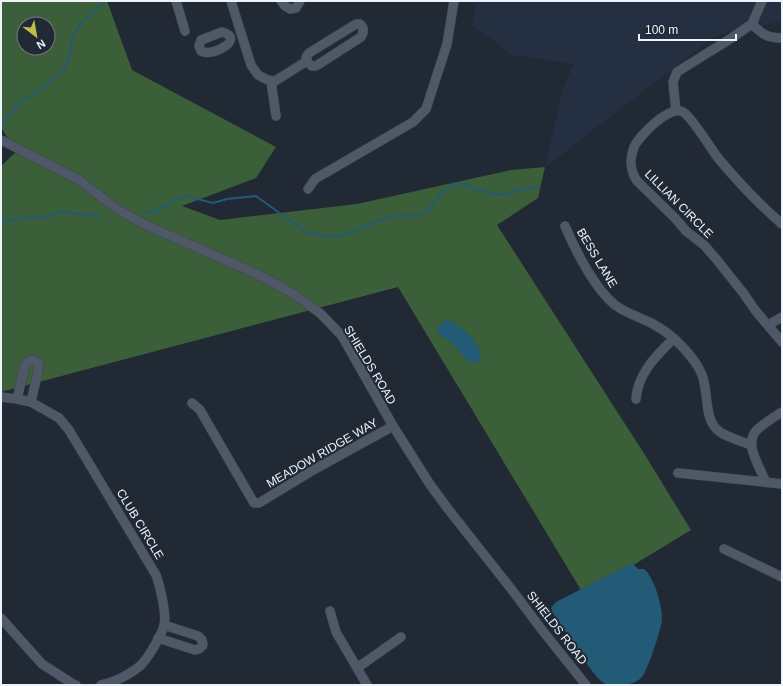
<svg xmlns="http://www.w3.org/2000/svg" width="783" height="686" viewBox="0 0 783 686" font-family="Arial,sans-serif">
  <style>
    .built { fill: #243042 }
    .forest { fill: #3b5f39; fill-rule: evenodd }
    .water { fill: #235a76 }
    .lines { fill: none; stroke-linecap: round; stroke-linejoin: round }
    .stream { stroke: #235a76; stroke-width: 2 }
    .minor-casing { stroke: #404752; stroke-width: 10 }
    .minor { stroke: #4f5866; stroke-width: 9 }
    .labels { text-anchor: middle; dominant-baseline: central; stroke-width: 4; stroke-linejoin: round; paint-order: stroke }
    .street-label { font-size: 12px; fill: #edf2fb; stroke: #212935 }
  </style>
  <rect width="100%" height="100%" fill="#212935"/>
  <polygon class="built" points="477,1 782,1 782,21 715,36 545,167 563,88 574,64 512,55 472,25"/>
  <path class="forest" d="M 1,1 L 107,1 L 132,70 L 276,147 L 256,178 L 182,206 L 220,220 L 357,204 L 511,170 L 545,167 L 538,198 L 497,225 L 645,455 L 691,530 L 584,595 L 398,287 L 1,392 L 1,166 L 16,152 L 1,127 ZM 24,24 L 48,24 L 48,48 L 24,48 Z"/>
  <g class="water">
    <path d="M 447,320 C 460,323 482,345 481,358 C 479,361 477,363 473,363 C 464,361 458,348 452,343 C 447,339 440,337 437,330 L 440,324 Z"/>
    <path d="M 632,563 L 638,569 L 644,569 C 654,577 663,607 662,620 C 661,630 648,669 642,677 C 637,683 627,685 620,685 C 613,685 608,686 602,682 C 595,676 590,668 585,661 C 574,645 563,629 553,613 L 551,608 L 556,602 Z"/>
  </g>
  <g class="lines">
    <g class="stream">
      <polyline points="1,124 23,100 39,91 65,68 70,52 73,37 79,26 105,1"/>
      <polyline points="144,212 152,213 167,205 175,199 185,196 213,203 227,199 256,196 306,232 326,236 340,236 384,219 395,216 421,215 428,210 444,191 456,183 465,185 474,189 499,195 539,186"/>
      <polyline points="1,222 31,217 46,217 59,212 101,216"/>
    </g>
    <defs>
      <g id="minor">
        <polyline points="176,1 185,31"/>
        <polyline points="231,1 251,65 258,75 268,80 275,81 307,61"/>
        <polyline points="281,1 285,6 290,9 296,8 300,1"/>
        <polygon points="356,24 360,24 363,28 363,33 361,37 316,66 312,66 308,63 306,57 309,53"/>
        <path d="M 752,24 C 762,34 767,38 782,38"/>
        <path d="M 222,32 C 246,38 213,58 201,51 L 199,46 L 201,40 Z"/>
        <polyline points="271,81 276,116"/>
        <polyline points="676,111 673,82 677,72 730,39 752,24 762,1"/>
        <polyline points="1,140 79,180 117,209 146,225 259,275 294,294 321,314 342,336 393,426 429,483 448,509 512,590 542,630 586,685"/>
        <polyline points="308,189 315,179 413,122 426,109 447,44 454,1"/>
        <path d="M 782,224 C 759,204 738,182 718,158 C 711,149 692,117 683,112 C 670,104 639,136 634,147 C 629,160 630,170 637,181 L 675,218 L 686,231 L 704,245 L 717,260 L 744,294 L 755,310 L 782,342"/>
        <path d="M 565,226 C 575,250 595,289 615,305 C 627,314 640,317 653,324 C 670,333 686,349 697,365 C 700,370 703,376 704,382 C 708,398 705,422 720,432 C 729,438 741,441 751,445"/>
        <polyline points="769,327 773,322 782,317"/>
        <path d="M 1,397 L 17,399 L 31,402 L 59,418 L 69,430 L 156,575 C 160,586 167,615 164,626 C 161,636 147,660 140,666 C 129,675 114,682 101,685"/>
        <polyline points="17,399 25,365 29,361 34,360 38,363 39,367 31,402"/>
        <path d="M 636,399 C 638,373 656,356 673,339"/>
        <polyline points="192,403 200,410 211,429 254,503 259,503 315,469 393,426"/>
        <polyline points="678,473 782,484"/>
        <path d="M 766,482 C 759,466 742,441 759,428 C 766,422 774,417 782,412"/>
        <polyline points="724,549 782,577"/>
        <polyline points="330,611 336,632 367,685"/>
        <polyline points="1,618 42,664 73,684 76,685"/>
        <polyline points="158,638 195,650 199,649 203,645 202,640 198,636 164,625"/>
        <polyline points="357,668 401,637"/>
      </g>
    </defs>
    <use href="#minor" class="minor-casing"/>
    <use href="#minor" class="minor"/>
  </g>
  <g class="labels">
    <g class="street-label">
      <text transform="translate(679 204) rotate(45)">LILLIAN CIRCLE</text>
      <text transform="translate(597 258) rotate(59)">BESS LANE</text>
      <text transform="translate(370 365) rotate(59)">SHIELDS ROAD</text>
      <text transform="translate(322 453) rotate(-30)">MEADOW RIDGE WAY</text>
      <text transform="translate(140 524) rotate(59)">CLUB CIRCLE</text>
      <text transform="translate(557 628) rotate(52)">SHIELDS ROAD</text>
    </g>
  </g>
  <rect width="783" height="686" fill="none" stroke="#edf2fb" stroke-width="4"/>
  <g transform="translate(36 36) rotate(149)"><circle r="19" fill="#212935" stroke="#737984"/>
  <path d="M0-3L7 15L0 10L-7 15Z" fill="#bcbf44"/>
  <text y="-6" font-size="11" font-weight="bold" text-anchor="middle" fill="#edf2fb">N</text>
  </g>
  <path d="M639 34v6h97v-6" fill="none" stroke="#edf2fb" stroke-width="2"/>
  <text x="645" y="34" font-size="12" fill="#edf2fb" stroke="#212935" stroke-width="3" paint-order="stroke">100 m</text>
</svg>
